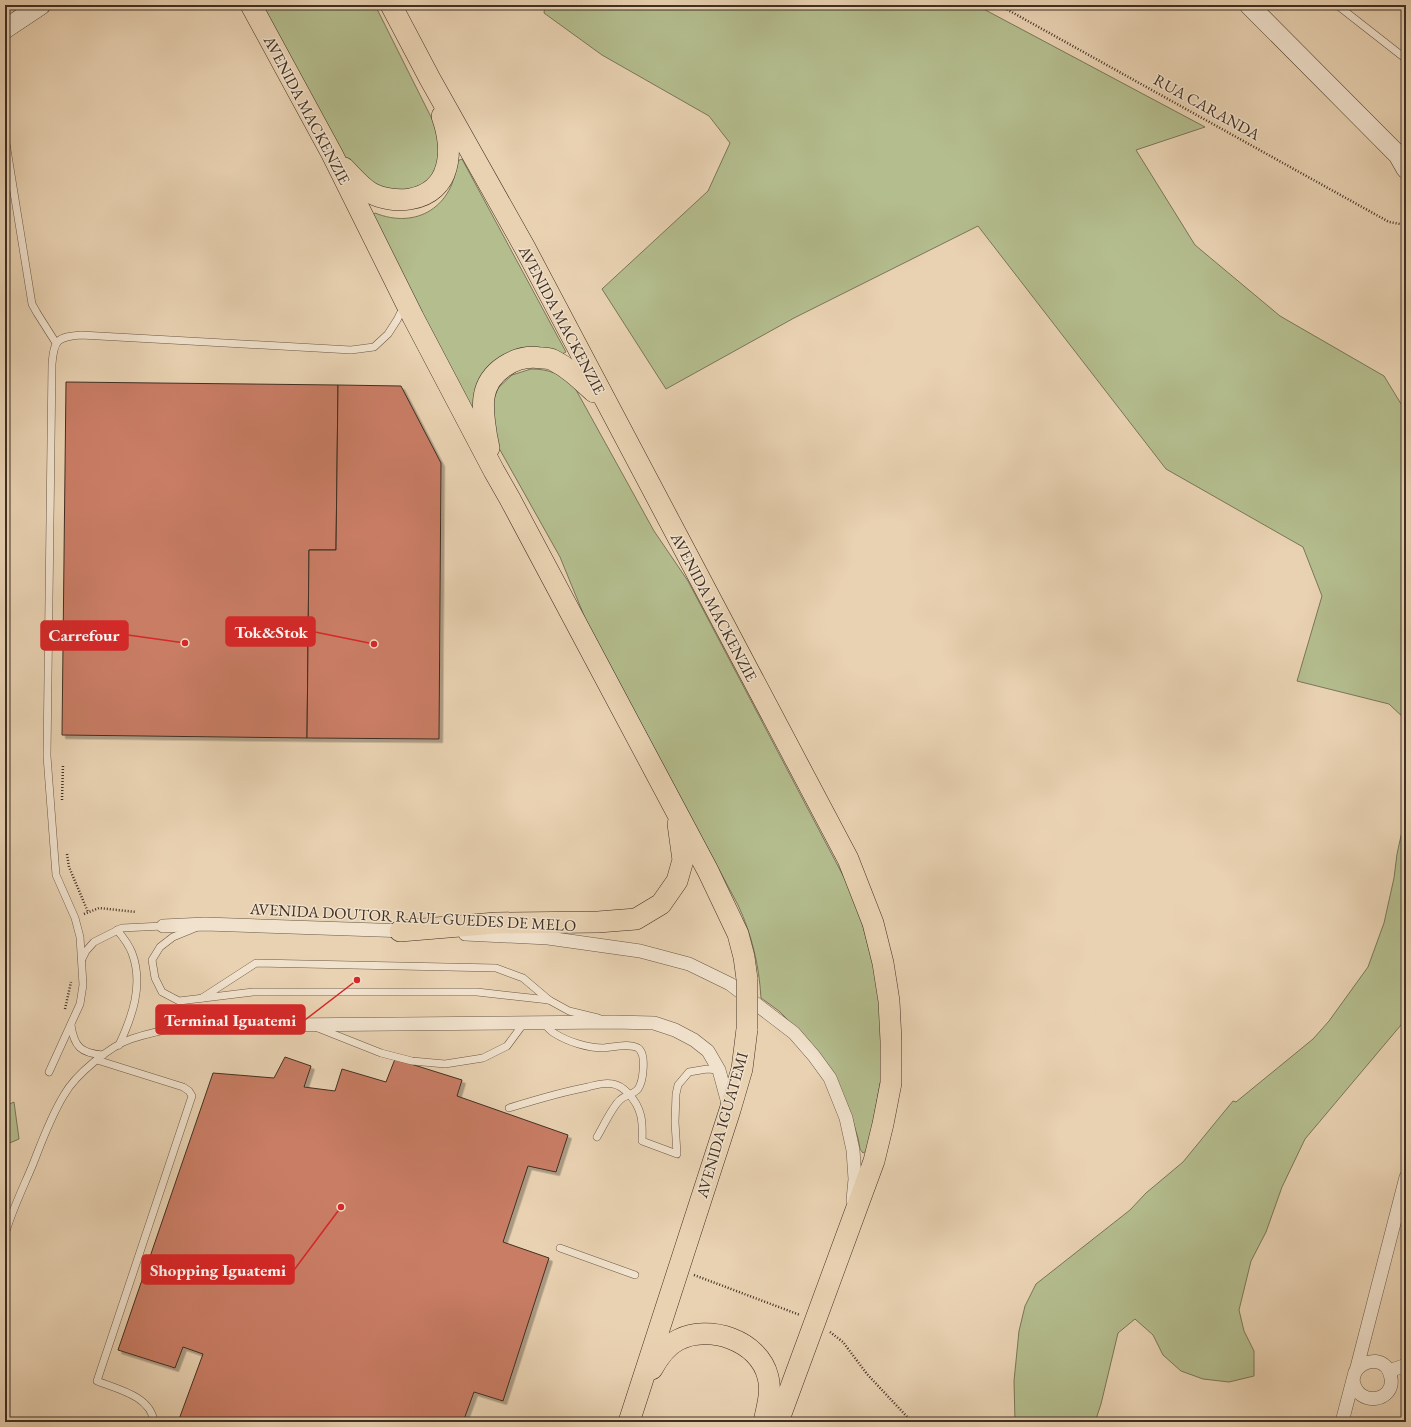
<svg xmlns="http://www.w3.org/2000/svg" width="1411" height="1427" viewBox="0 0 1411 1427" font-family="'EB Garamond',serif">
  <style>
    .green { fill: #b4bd8e; stroke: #7a7658 }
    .building { fill: #c97d65; stroke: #3f2f23; filter: url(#shadow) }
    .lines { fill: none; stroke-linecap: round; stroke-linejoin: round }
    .lane-casing { stroke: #6a5847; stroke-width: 8 }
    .street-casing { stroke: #6a5847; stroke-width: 14 }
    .secondary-casing { stroke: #3f2f23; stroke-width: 20 }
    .primary-casing { stroke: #3f2f23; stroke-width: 22 }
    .path { stroke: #3f2f23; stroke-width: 2.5; stroke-dasharray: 1 2; stroke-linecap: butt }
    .lane { stroke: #f1e2cd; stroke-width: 7 }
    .street { stroke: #f1e2cd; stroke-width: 13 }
    .secondary { stroke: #f1e2cd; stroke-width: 19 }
    .primary { stroke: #e9d2b2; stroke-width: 21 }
    .primary-bridge-casing { stroke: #3f2f23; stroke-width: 22; stroke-linecap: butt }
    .primary-bridge { stroke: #e9d2b2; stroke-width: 21 }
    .labels { text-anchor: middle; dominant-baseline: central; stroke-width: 3; stroke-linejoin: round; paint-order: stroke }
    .street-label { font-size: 16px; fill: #3f2f23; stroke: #f1e2cd }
    .leader { fill: none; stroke: #d62828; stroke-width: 1.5 }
    .callout-dot { fill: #d62828; stroke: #f1e2cd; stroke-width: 1.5 }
    .callout { fill: #d62828; stroke: #d62828; stroke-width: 1.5 }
    .callout-label { font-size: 17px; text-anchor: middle; font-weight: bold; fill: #fff }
  </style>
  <defs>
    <filter id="shadow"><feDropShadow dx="3.5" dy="3.5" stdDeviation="0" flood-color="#0004"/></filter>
  </defs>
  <rect width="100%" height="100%" fill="#e9d2b2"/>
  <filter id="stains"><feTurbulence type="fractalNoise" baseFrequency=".005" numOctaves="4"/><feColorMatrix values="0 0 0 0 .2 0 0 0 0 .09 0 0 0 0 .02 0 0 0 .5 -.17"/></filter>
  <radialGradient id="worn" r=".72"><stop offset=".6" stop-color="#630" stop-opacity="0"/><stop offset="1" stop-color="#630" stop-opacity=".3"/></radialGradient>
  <g class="green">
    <polygon points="259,5 375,5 438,131 439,168 420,189 383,194 345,159"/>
    <polygon points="545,5 976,5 1205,127 1136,150 1195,245 1280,316 1384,376 1406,412 1406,720 1389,704 1297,681 1322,596 1303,547 1166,469 978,226 794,318 666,389 602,289 708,191 730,143 709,116 602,55 544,13"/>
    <path d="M 462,159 L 566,352 L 558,356 L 538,350 L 476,402 L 471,413 L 368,218 L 375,213 C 417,230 454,206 457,161 Z"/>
    <path d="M 531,369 C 549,369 562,374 575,388 L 654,531 L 688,581 L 848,885 L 859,911 L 880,990 L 882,1073 L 868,1150 L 863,1153 L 860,1149 L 858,1138 L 852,1118 L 795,1027 L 779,1011 L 761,998 C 759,965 752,935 738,905 L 585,618 L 560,557 L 495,441 L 488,414 L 498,388 L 512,375 Z"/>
    <polygon points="1406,813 1406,1019 1305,1139 1282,1187 1266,1232 1251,1261 1239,1310 1244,1331 1254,1351 1254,1376 1229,1382 1203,1379 1181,1371 1163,1355 1153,1335 1135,1319 1118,1333 1101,1404 1095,1422 1015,1422 1014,1381 1019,1331 1025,1306 1036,1284 1130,1210 1146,1193 1183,1162 1233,1101 1236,1102 1313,1039 1329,1021 1368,967 1384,923 1394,878 1397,854"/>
    <polygon points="14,1102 19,1139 5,1145 5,1106"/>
  </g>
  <g class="building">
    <polygon points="66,382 338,385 336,550 309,550 307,738 62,735"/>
    <polygon points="338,385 401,386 441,463 439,739 307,738 309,550 336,550"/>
    <polygon points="285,1057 311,1066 304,1087 335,1091 342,1069 386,1082 395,1059 462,1080 457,1096 568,1135 556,1172 528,1166 503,1242 549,1258 503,1401 474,1392 463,1422 178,1422 203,1354 183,1347 175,1368 118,1350 213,1073 274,1078"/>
  </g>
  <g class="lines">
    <defs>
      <g id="lane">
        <polyline points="1337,5 1406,59"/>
        <polyline points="5,137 32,304 37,313 56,343"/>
        <polyline points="195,928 173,937 160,947 152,960 155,978 162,992 179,1001 253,992 477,992 549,1000 569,1011 598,1018"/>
        <path d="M 117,930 C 123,937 129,945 132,953 C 144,985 132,1017 119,1045"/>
        <polyline points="82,959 86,951 94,942 122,928 163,926"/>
        <polyline points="202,998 256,963 496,968 523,978 549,1000"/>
        <path d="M 543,1023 C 547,1026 550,1031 554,1033 C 568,1042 588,1048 604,1048 C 614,1047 629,1043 638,1048 C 647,1054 643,1082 638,1089 C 633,1095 625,1095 620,1100 C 612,1107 603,1127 597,1137"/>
        <path d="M 71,1025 C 74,1047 81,1053 103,1055"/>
        <polyline points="318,1028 381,1053 412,1061 445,1064 483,1058 507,1046 524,1023"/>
        <path d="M 97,1060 L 183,1087 L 189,1091 L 192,1096 L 97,1381 C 117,1389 151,1396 154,1422"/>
        <path d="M 49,1072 L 80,1004 L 83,985 L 80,937 L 75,918 L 56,875 L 47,756 L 52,364 C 54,340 57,337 81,335 L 351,350 L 374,347 L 388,334 L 397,320 L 404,306"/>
        <path d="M 509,1108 C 535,1100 561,1092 588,1087 C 596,1085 604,1082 613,1084 C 619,1085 623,1088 628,1093 C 642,1108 643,1121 642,1141 L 677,1154 L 675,1122 L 676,1094 L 678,1085 L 689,1072 L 707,1069 L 719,1070"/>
        <path d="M 5,1235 C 11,1212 24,1186 33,1164 C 42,1141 51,1116 64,1095 C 75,1075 110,1046 131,1039 C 149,1033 168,1029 187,1026"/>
        <polyline points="560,1248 635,1275"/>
      </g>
      <g id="street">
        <polyline points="163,926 205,924 407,931"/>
        <polyline points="465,934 548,938 640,951 689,964 730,984 794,1033 814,1056 830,1078 846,1118 853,1150 855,1179 853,1200"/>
        <polyline points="187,1026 614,1022 654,1023 675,1030 694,1040 708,1051 719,1070 729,1107"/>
        <polyline points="1356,1371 1406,1177"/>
        <polyline points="1389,1371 1406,1365"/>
        <path d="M 1342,1422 L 1355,1372 C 1365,1357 1388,1357 1391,1378 C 1395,1402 1357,1408 1353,1380"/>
      </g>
      <g id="secondary">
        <polyline points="1249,5 1398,155 1406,169"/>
        <polyline points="5,29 41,5"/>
      </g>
      <g id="primary">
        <polyline points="251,5 332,154 413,317 494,471 510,499 708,871 738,934 744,957 747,979"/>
        <polyline points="391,5 430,79 525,248 848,859 873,923 883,963 889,1001 891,1041 891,1083 883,1124 874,1161 778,1422"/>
        <path d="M 344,168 C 352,176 361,187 371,193 C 382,199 398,201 410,199 C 452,192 454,150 442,116"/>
        <path d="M 489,448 C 486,435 482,410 484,397 C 488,371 516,354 541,358 C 545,358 549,358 553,360 C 569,368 581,380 594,392"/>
        <polyline points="400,931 496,923 598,922 636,919 661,904 677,881 683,860 678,824"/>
        <path d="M 652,1369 C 658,1358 666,1346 678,1340 C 709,1324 759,1340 768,1377 C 772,1392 767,1407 764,1422"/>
        <polyline points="629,1422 730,1110 742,1069 747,1029"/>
      </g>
    </defs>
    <use href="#lane" class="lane-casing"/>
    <use href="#street" class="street-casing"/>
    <use href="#secondary" class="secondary-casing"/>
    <use href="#primary" class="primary-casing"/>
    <g class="path">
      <polyline points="999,5 1389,222 1406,225"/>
      <polyline points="62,800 63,764"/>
      <polyline points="67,854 69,867 88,912"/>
      <polyline points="84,914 99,908 136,912"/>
      <polyline points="65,1009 71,982"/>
      <polyline points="694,1275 800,1315"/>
      <polyline points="830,1332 843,1342 867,1374 912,1422"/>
    </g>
    <use href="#lane" class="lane"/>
    <use href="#street" class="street"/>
    <use href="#secondary" class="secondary"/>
    <use href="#primary" class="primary"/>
    <defs>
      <polyline id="primary-bridge" points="747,979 747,1029"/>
    </defs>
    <use href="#primary-bridge" class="primary-bridge-casing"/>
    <use href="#primary-bridge" class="primary-bridge"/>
  </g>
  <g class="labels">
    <g class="street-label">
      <text transform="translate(1207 107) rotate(29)">RUA CARANDA</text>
      <text transform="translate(307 110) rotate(62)">AVENIDA MACKENZIE</text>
      <text transform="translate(562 320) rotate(62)">AVENIDA MACKENZIE</text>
      <text transform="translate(714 607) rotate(62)">AVENIDA MACKENZIE</text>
      <text transform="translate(413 917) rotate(3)">AVENIDA DOUTOR RAUL GUEDES DE MELO</text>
      <text transform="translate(722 1125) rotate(-74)">AVENIDA IGUATEMI</text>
    </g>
  </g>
  <path class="leader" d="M374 644L315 632M185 643L128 635M357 980L305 1020M341 1207L294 1270"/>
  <g class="callout-dot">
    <circle cx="374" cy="644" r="4"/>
    <circle cx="185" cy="643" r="4"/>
    <circle cx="357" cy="980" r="4"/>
    <circle cx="341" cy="1207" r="4"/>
  </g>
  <g class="callout">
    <rect x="226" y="617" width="89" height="29" rx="4"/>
    <rect x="41" y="621" width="87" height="29" rx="4"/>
    <rect x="156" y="1005" width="149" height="29" rx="4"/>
    <rect x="142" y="1255" width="152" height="29" rx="4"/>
  </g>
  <g class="callout-label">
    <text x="271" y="638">Tok&amp;Stok</text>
    <text x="84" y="641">Carrefour</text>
    <text x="230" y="1026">Terminal Iguatemi</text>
    <text x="218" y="1276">Shopping Iguatemi</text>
  </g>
  <rect width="1411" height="1427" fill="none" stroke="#e9d2b2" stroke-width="20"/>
  <rect x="6" y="6" width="1399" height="1415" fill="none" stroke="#3f2f23" stroke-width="2"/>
  <rect x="10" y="10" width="1391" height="1407" fill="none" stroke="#3f2f23"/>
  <rect width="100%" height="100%" filter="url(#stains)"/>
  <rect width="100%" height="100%" fill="url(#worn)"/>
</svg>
